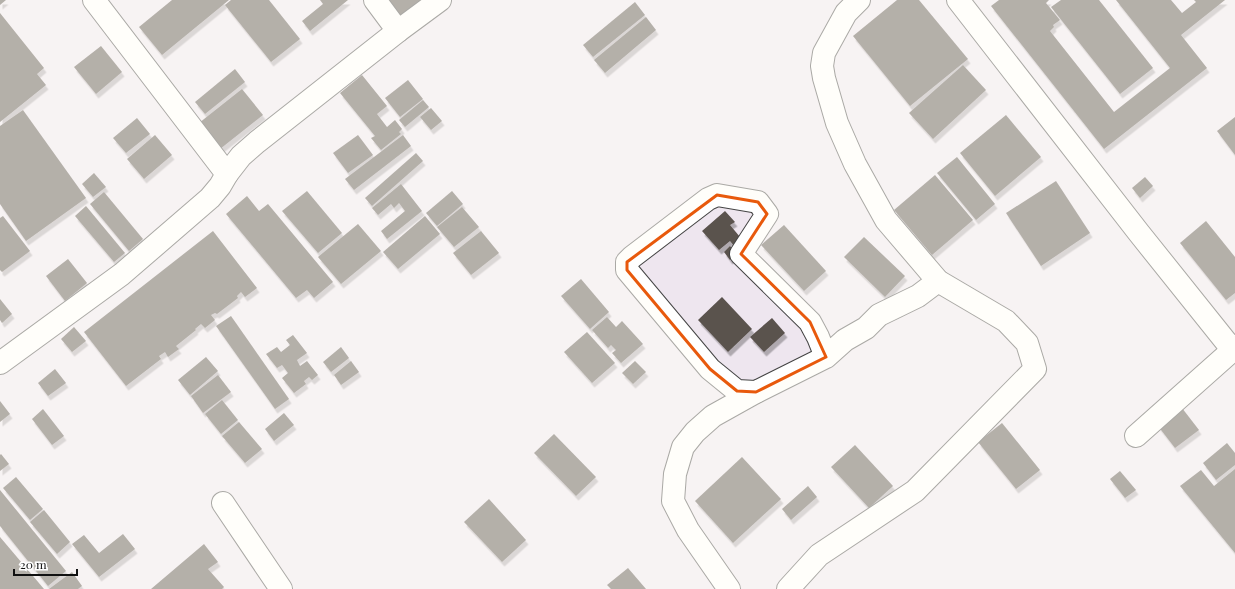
<svg xmlns="http://www.w3.org/2000/svg" width="1235" height="589" viewBox="0 0 1235 589" font-family="'Playfair Display',serif">
  <style>
    .industrial { fill: #eee6ef }
    .building { fill: #5a524d; filter: url(#shadow) }
    .lines { fill: none; stroke-linecap: round; stroke-linejoin: round }
    .minor-casing { stroke: #444; stroke-width: 24 }
    .minor { stroke: #fff; stroke-width: 22 }
    .marked { fill: none; stroke: #e8590c; stroke-width: 3; stroke-linejoin: round }
  </style>
  <defs>
    <filter id="shadow"><feDropShadow dx="2.5" dy="4.5" stdDeviation="0" flood-color="#0004"/></filter>
  </defs>
  <rect width="100%" height="100%" fill="#fffdf5"/>
  <rect class="industrial" x="0" y="0" width="1235" height="589"/>
  <g class="building">
    <polygon points="0,0 6,0 0,5"/>
    <polygon points="172,0 229,0 162,55 139,27"/>
    <polygon points="231,0 269,0 300,39 271,62 225,5"/>
    <polygon points="320,0 348,0 310,31 302,21 323,4"/>
    <polygon points="387,0 426,0 401,19"/>
    <polygon points="897,0 919,0 968,59 910,106 853,36"/>
    <polygon points="999,0 1049,0 1046,3 1060,20 1053,25 1054,27 1050,31 1114,112 1170,68 1116,0 1171,0 1182,13 1196,2 1194,0 1225,0 1181,35 1207,68 1104,149 991,6"/>
    <polygon points="1061,0 1099,0 1153,68 1120,94 1051,7"/>
    <polygon points="635,2 645,15 593,57 583,45"/>
    <polygon points="0,13 44,68 37,74 46,85 0,122"/>
    <polygon points="646,17 656,30 605,73 594,60"/>
    <polygon points="101,46 122,72 96,94 74,67"/>
    <polygon points="963,65 986,90 933,139 909,113"/>
    <polygon points="235,69 245,82 205,114 195,102"/>
    <polygon points="362,75 387,106 377,114 387,127 395,120 402,129 399,132 401,134 381,150 371,138 375,136 340,93"/>
    <polygon points="408,80 423,99 400,117 385,98"/>
    <polygon points="242,89 263,115 220,149 199,123"/>
    <polygon points="423,100 429,107 405,127 399,120"/>
    <polygon points="431,108 442,121 431,130 420,117"/>
    <polygon points="23,110 86,198 26,241 0,204 0,126"/>
    <polygon points="1006,115 1041,157 995,196 960,153"/>
    <polygon points="1235,117 1235,155 1217,131"/>
    <polygon points="137,118 150,134 126,153 113,138"/>
    <polygon points="155,135 172,155 144,179 127,159"/>
    <polygon points="358,135 373,155 348,173 333,153"/>
    <polygon points="403,135 411,146 354,190 345,179"/>
    <polygon points="416,153 423,161 372,206 365,198"/>
    <polygon points="957,157 995,204 976,220 937,173"/>
    <polygon points="94,173 106,187 93,197 82,184"/>
    <polygon points="935,175 973,220 932,255 894,210"/>
    <polygon points="1145,177 1153,186 1140,198 1132,188"/>
    <polygon points="1056,181 1090,233 1041,266 1006,213"/>
    <polygon points="401,184 422,211 387,239 381,231 405,211 399,203 394,208 391,204 378,215 372,208"/>
    <polygon points="307,191 342,233 318,253 282,211"/>
    <polygon points="452,191 463,204 437,226 426,213"/>
    <polygon points="104,192 143,239 129,251 90,204"/>
    <polygon points="247,196 259,211 268,204 333,282 314,298 307,290 296,298 226,214"/>
    <polygon points="86,206 125,253 114,262 75,216"/>
    <polygon points="462,207 479,227 454,247 437,227"/>
    <polygon points="725,211 735,222 730,225 745,243 735,247 730,241 719,250 702,231"/>
    <polygon points="3,216 30,251 2,272 0,270 0,218"/>
    <polygon points="425,216 440,234 398,269 383,252"/>
    <polygon points="1206,221 1235,257 1235,293 1226,300 1180,243"/>
    <polygon points="358,224 381,251 341,284 318,257"/>
    <polygon points="784,225 826,271 804,291 761,245"/>
    <polygon points="213,231 257,288 245,297 241,292 237,296 238,298 217,314 215,313 211,315 215,320 205,328 201,324 195,329 196,330 176,346 179,349 168,357 165,352 159,356 161,359 126,386 84,332"/>
    <polygon points="481,231 499,253 471,275 453,253"/>
    <polygon points="864,237 905,276 885,297 844,257"/>
    <polygon points="730,246 737,254 730,260 724,252"/>
    <polygon points="68,259 87,283 65,301 46,276"/>
    <polygon points="581,279 609,312 590,329 561,296"/>
    <polygon points="722,297 752,329 728,352 698,320"/>
    <polygon points="0,299 12,314 2,323 0,320"/>
    <polygon points="231,316 289,399 275,409 216,326"/>
    <polygon points="607,317 616,327 622,321 643,344 621,363 612,353 616,350 611,345 608,348 592,330"/>
    <polygon points="772,318 785,333 764,352 750,337"/>
    <polygon points="74,327 86,341 72,352 61,339"/>
    <polygon points="587,332 615,363 592,383 564,352"/>
    <polygon points="293,335 307,353 297,360 300,366 307,361 318,375 312,380 309,377 304,381 306,384 294,393 282,378 288,373 282,365 277,368 266,354 277,347 281,352 290,345 286,340"/>
    <polygon points="341,347 349,358 331,372 323,362"/>
    <polygon points="206,357 218,371 190,395 178,380"/>
    <polygon points="351,361 359,372 341,385 334,375"/>
    <polygon points="635,361 646,372 633,384 622,373"/>
    <polygon points="55,369 66,383 48,396 38,383"/>
    <polygon points="218,375 231,392 203,413 191,396"/>
    <polygon points="222,400 238,420 221,434 205,414"/>
    <polygon points="0,401 10,414 0,422"/>
    <polygon points="1182,408 1199,430 1175,448 1158,426"/>
    <polygon points="43,409 64,436 52,445 32,419"/>
    <polygon points="284,413 294,425 274,441 265,429"/>
    <polygon points="239,422 262,449 245,463 222,436"/>
    <polygon points="1002,423 1040,470 1016,489 978,442"/>
    <polygon points="554,434 596,477 576,496 534,453"/>
    <polygon points="1227,443 1235,453 1235,465 1216,480 1203,463"/>
    <polygon points="855,445 893,486 869,508 831,467"/>
    <polygon points="1,454 9,464 0,471 0,455"/>
    <polygon points="742,457 781,499 733,543 695,501"/>
    <polygon points="1235,469 1235,553 1180,486 1201,470 1214,486"/>
    <polygon points="1120,471 1136,490 1125,498 1110,479"/>
    <polygon points="16,477 43,509 30,520 3,488"/>
    <polygon points="808,486 817,497 791,520 782,509"/>
    <polygon points="0,490 66,571 48,586 0,526"/>
    <polygon points="489,499 526,540 502,562 464,522"/>
    <polygon points="44,510 70,542 57,554 30,522"/>
    <polygon points="123,534 135,549 99,577 72,544 84,535 99,553"/>
    <polygon points="0,537 44,589 0,589"/>
    <polygon points="204,544 218,562 208,569 224,587 222,589 151,589"/>
    <polygon points="628,568 646,589 611,589 607,585"/>
    <polygon points="72,572 82,586 78,589 49,589"/>
  </g>
  <g class="lines">
    <defs>
      <g id="minor">
        <polyline points="958,0 1139,233 1227,343 1235,348"/>
        <polyline points="398,31 440,0"/>
        <polyline points="227,174 241,156 257,142 398,31 375,0"/>
        <polyline points="826,357 756,392 737,391 710,369 627,270 627,262 632,257 708,199 717,195 758,202 767,214 741,254 810,322 818,337 826,357 845,340 866,328 879,315 918,296 938,281"/>
        <polyline points="0,363 122,274 210,198 220,186 227,174 94,0"/>
        <polyline points="1136,436 1235,348"/>
        <polyline points="223,503 281,589"/>
        <polyline points="729,589 688,530 673,501 675,474 683,447 695,432 713,416 756,392"/>
        <polyline points="788,589 819,555 915,491 1035,369 1027,343 1006,321 938,281 886,220 855,164 837,123 824,78 822,66 824,53 846,13 859,0"/>
      </g>
    </defs>
    <use href="#minor" class="minor-casing"/>
    <use href="#minor" class="minor"/>
  </g>
  <path d="M0 0H1235V589H0ZM 717,195 L 758,202 L 767,214 L 741,254 L 810,322 L 826,357 L 756,392 L 737,391 L 710,369 L 627,270 L 627,262 Z" fill="#fffdf5" fill-opacity=".55" fill-rule="evenodd"/>
  <path class="marked" d="M 717,195 L 758,202 L 767,214 L 741,254 L 810,322 L 826,357 L 756,392 L 737,391 L 710,369 L 627,270 L 627,262 Z"/>
  <path d="M14 569v6h63v-6" fill="none" stroke="#111111" stroke-width="2"/>
  <text x="20" y="569" font-size="12" fill="#111111" stroke="#ffffff" stroke-width="3" paint-order="stroke">20 m</text>
</svg>
